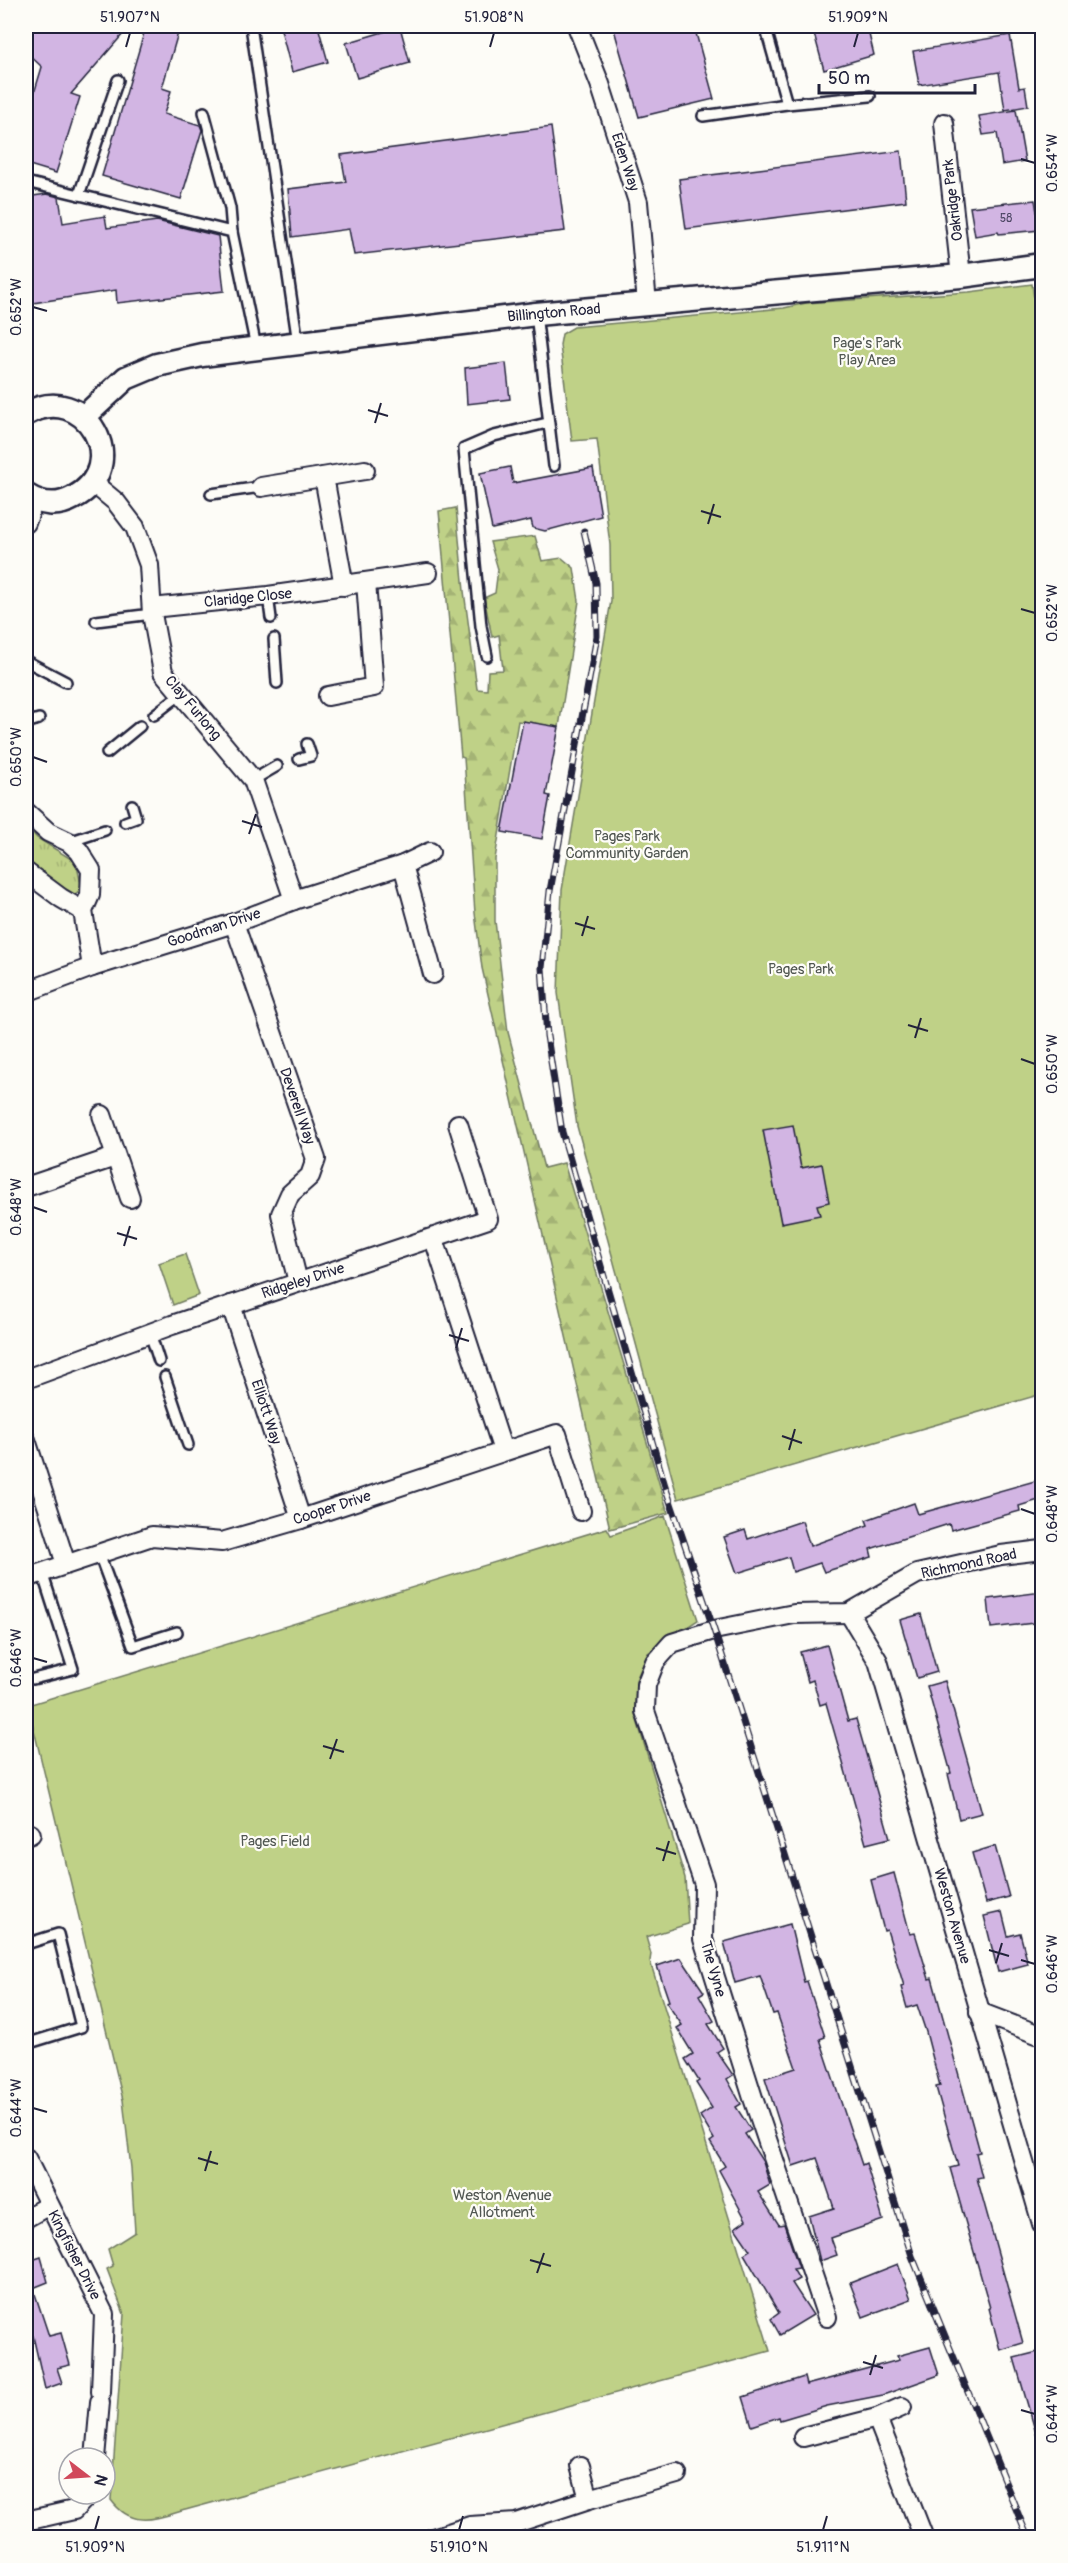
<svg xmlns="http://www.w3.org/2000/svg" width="1068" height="2563" viewBox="0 0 1068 2563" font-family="Pangolin,sans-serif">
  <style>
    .grass { fill: url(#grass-tufts); stroke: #707a61; stroke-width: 1.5 }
    .forest { fill: url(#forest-firs); stroke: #707a61; stroke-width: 1.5 }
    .green { fill: #bfd187; stroke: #707a61; stroke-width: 1.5 }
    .building { fill: #d2b5e3; stroke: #22223b; stroke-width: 1.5 }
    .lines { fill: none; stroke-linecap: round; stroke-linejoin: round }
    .service-casing { stroke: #22223b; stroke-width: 14 }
    .minor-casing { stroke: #22223b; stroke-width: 22 }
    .tertiary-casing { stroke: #22223b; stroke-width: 27 }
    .service { stroke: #fdfcf7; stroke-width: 9 }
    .minor { stroke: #fdfcf7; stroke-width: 18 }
    .tertiary { stroke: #fdfcf7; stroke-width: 22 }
    .rail-casing { stroke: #22223b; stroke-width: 7 }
    .rail { stroke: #fdfcf7; stroke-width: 4.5; stroke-dasharray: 14; stroke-linecap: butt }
    .ticks { fill: none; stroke: #22223b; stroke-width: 2 }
    .labels { text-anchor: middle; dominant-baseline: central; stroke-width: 4.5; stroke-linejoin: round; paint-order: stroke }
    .number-label { font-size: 12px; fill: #4e4765 }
    .street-label { font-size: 15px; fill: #22223b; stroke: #fdfcf7 }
    .park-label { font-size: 15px; fill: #515752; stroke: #fdfcf7 }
    .neatline { fill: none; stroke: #22223b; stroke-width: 2 }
    .ticks-label { font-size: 15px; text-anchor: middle; fill: #22223b }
  </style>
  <defs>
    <pattern id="grass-tufts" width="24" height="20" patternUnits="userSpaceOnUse" patternTransform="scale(1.5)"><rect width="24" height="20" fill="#bfd187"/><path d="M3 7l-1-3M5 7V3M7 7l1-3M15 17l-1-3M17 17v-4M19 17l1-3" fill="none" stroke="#a4b375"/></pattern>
    <pattern id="forest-firs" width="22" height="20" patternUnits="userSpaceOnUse" patternTransform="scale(1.5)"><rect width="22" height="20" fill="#bfd187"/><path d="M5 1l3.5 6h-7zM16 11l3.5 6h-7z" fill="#a4b375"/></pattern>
  </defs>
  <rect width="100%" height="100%" fill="#fdfcf7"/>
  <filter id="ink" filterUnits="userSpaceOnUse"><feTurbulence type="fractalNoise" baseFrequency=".0167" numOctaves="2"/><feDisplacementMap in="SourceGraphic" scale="12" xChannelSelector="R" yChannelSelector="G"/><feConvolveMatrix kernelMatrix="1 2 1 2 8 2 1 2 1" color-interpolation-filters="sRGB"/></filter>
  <g filter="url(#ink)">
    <polygon class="grass" points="26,826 37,838 76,862 82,888 73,896 26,860"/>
    <polygon class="forest" points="456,508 464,591 477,689 487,690 488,671 503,670 499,635 492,637 484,598 495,593 498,569 490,542 535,536 542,561 562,558 574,568 579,601 559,727 518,721 495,859 495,921 508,1032 544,1168 564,1163 668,1513 610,1529 482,968 475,913 464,758 461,757 439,511"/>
    <g class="green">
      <polygon points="1032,284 1042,355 1042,1394 678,1499 577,1126 558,993 562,890 611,601 610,545 597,439 572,441 560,345 562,334 574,327 784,308 806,303 969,292"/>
      <polygon points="185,1254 199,1295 173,1305 159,1263"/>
      <path d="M 665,1516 L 698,1620 L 648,1653 L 636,1680 L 635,1714 L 685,1878 L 688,1924 L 646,1937 L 651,1954 L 650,1961 L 770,2351 L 189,2509 C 158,2517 134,2531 111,2500 L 124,2314 L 107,2269 L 113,2266 L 108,2249 L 135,2232 L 131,2168 L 123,2100 L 28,1705 L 607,1528 L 611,1535 Z"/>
    </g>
    <g class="building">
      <polygon points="26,26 130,26 71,94 80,97 56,173 26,164 26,120 42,67 26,52"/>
      <polygon points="146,26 180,26 162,88 171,91 164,114 200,125 202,130 181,199 102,176"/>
      <polygon points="280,26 318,26 328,62 292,72"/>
      <polygon points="613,26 694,26 714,99 639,117"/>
      <polygon points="812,26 867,26 874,55 824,70"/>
      <polygon points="400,27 410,63 357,78 346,43"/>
      <polygon points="1010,35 1019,88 1025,87 1028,106 1005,110 999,72 919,85 913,51"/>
      <polygon points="1016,110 1025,161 1002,165 997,133 983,135 979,116"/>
      <polygon points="551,127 565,231 354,255 349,229 292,237 288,189 346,182 341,155"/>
      <polygon points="901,151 906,201 686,229 679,179"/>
      <polygon points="47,194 59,197 63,223 105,216 107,228 157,221 218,236 224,291 117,303 116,290 26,304 26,197"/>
      <polygon points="1035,200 1040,230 999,234 998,232 975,236 970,207"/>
      <polygon points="506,363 510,399 467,404 465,368"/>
      <polygon points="510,467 513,483 593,468 601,516 545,531 533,528 531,520 492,529 480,473"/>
      <polygon points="523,721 559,727 546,795 550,796 542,839 502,832"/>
      <polygon points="793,1125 801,1168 822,1164 829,1202 817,1205 820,1215 781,1223 763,1130"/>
      <polygon points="1042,1479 1042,1499 1019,1506 1020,1511 951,1530 949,1524 870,1549 872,1557 824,1572 820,1563 793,1572 789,1557 737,1573 724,1537 745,1530 748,1539 802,1521 810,1546 868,1525 866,1520 914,1503 918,1514"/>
      <polygon points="1042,1592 1042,1622 991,1628 988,1599"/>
      <polygon points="921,1614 937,1672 917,1678 900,1620"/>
      <polygon points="827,1645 848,1721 856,1719 890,1838 866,1844 826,1703 820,1705 813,1680 808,1682 800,1652"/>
      <polygon points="945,1681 982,1813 959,1819 948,1774 951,1773 927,1686"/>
      <polygon points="995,1846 1009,1897 986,1903 972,1853"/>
      <polygon points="894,1873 910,1934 915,1933 929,1979 932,1978 958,2072 980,2152 976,2153 982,2177 977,2178 1023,2343 1000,2350 989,2308 990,2308 950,2168 958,2166 936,2087 940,2086 926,2032 917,2005 907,2008 901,1987 904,1986 887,1930 884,1931 871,1880"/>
      <polygon points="1002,1912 1008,1936 1020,1933 1028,1964 998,1972 984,1916"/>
      <polygon points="790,1924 804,1982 807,1981 825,2037 820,2039 862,2165 866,2163 883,2220 831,2238 837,2255 820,2261 809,2216 834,2208 817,2158 793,2166 765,2078 796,2068 777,2013 773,2014 760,1976 735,1983 724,1942"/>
      <polygon points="681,1958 704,1992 699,1995 714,2021 708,2024 723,2048 717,2052 733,2075 727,2079 741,2104 736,2107 751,2130 745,2134 763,2162 770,2185 758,2192 779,2225 784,2224 799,2268 793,2269 799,2279 792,2283 813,2315 780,2335 771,2319 779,2313 744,2254 750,2250 735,2228 746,2220 719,2170 725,2166 710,2142 714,2139 700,2116 712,2108 696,2083 699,2081 685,2059 693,2054 677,2028 682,2025 666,2002 669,2001 657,1966"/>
      <polygon points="41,2257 48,2282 33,2288 49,2336 61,2333 70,2365 57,2368 62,2383 45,2389 33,2336 29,2337 26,2324 26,2262"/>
      <polygon points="898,2264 911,2299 863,2317 850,2283"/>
      <polygon points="930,2347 939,2375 883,2395 827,2406 780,2420 779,2417 752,2426 743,2397 804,2377 806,2385 899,2360 897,2356"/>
      <polygon points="1038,2352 1042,2369 1042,2439 1038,2440 1014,2358"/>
    </g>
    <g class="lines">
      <defs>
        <g id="service">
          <polyline points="251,26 298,343"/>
          <polyline points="765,26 787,104"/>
          <polyline points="204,112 230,208 232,232"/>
          <polyline points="703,116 787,104 870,96"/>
          <polyline points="26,182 232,232 256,347"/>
          <polyline points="79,195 118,80"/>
          <polyline points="536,314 554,466"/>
          <polyline points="211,494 261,487"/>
          <polyline points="268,596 271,618"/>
          <polyline points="96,621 152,614"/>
          <polyline points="274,639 277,683"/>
          <polyline points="487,656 481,626 464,449 494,436 547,423"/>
          <polyline points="26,661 66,682"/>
          <polyline points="154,715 181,694"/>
          <polyline points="26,723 39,719"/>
          <polyline points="107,753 140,726"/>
          <polyline points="299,759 311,756 307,744"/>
          <polyline points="253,780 277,766"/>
          <polyline points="125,822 136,818 132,805"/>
          <polyline points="69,842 105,830"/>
          <polyline points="150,1333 159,1361"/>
          <polyline points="165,1377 188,1445"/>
          <polyline points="99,1554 133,1646 177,1632"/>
          <polyline points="33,1679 73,1669 42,1572"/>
          <polyline points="26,1944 58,1934 81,2027 26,2044"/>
        </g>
        <g id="minor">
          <polyline points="577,26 600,84 638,202 647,304"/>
          <polyline points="944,123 961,276"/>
          <polyline points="324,477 344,586"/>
          <polyline points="93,483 116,502 135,527 149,565 152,614 163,672 253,780 294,900"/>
          <polyline points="261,487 365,470"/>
          <polyline points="26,523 34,500"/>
          <polyline points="152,608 268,596 428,573"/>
          <polyline points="328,696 374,687 366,582"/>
          <polyline points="26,812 48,832 69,842 79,851 91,870 90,895 83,911 92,967"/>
          <polyline points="403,865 433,974"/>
          <polyline points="26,872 61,898 83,911"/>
          <polyline points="234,923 316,1159 310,1176 290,1194 281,1214 298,1282"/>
          <polyline points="26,992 92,967 234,923 294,900 403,865 430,852"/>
          <polyline points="102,1115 130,1198"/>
          <polyline points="26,1187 115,1157"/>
          <polyline points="434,1239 503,1451"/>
          <polyline points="231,1305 301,1519"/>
          <polyline points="26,1379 172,1325 488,1219 458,1124"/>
          <polyline points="26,1440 66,1564"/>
          <polyline points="26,1578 152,1536 222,1542 301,1519 557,1434 581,1511"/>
          <polyline points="849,1613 878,1661 1042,2224"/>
          <polyline points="26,1836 31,1834"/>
          <polyline points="979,2012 1042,2036"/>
          <polyline points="26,2158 104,2314 101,2392"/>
          <polyline points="26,2218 49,2205"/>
          <polyline points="827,2317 753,2098 703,1939 704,1884 645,1711 646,1685 655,1662 672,1643 714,1630 794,1614 849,1613 917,1574 1001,1555 1042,1550"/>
          <polyline points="877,2418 902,2407"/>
          <polyline points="803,2437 877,2418 924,2538"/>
          <polyline points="95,2458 100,2402"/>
          <polyline points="580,2466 589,2499"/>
          <polyline points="26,2521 74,2510 89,2494"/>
          <polyline points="433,2538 470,2526 516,2523 589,2499 677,2474"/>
        </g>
        <g id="tertiary">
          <path d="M 26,414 C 85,379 134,467 73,498 C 57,507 40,504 26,495"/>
          <polyline points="84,417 126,378 157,365 202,355 536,314 961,276 1042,265"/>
        </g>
      </defs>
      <use href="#service" class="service-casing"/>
      <use href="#minor" class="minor-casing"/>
      <use href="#tertiary" class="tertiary-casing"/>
      <use href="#service" class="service"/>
      <use href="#minor" class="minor"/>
      <use href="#tertiary" class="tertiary"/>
      <defs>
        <polyline id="rail" points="584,531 596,583 597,636 550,891 542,968 547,1036 562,1132 665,1486 714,1630 912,2256 1028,2538"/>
      </defs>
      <use href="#rail" class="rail-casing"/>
      <use href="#rail" class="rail"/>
    </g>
  </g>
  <path class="ticks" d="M 126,47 L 130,33M 490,47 L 494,33M 854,47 L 858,33M 1021,159 L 1035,163M 33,307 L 47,311M 368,410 L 388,416M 375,423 L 381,403M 701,511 L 721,517M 708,524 L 714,504M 1021,609 L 1035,613M 33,757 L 47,762M 242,821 L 262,827M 249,834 L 256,814M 575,923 L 595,929M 582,936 L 588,916M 908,1025 L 928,1031M 915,1038 L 921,1018M 1021,1059 L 1035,1064M 33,1207 L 47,1212M 117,1233 L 137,1239M 124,1246 L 130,1226M 449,1335 L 469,1341M 456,1348 L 462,1328M 782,1436 L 802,1443M 789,1450 L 795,1429M 1021,1509 L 1035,1514M 33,1658 L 47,1662M 323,1746 L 344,1752M 330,1759 L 337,1739M 656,1848 L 676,1854M 663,1861 L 669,1841M 989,1950 L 1009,1956M 1021,1960 L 1035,1964M 996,1963 L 1002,1943M 33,2108 L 47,2112M 198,2158 L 218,2164M 205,2171 L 211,2151M 530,2260 L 551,2266M 537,2273 L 544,2253M 863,2362 L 883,2368M 870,2375 L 876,2355M 1021,2410 L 1035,2414M 95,2530 L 99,2516M 459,2530 L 463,2516M 823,2530 L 827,2516"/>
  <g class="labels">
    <g class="number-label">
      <text x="1006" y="218">58</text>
    </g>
    <g class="street-label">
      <text transform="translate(625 162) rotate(72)">Eden Way</text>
      <text transform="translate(953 200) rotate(-97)">Oakridge Park</text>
      <text transform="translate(554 313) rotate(-5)">Billington Road</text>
      <text transform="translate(248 598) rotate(-6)">Claridge Close</text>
      <text transform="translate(193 708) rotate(50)">Clay Furlong</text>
      <text transform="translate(214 928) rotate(-18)">Goodman Drive</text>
      <text transform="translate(297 1106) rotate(71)">Deverell Way</text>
      <text transform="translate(303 1281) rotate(-18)">Ridgeley Drive</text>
      <text transform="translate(266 1412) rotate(72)">Elliott Way</text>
      <text transform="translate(332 1508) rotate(-18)">Cooper Drive</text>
      <text transform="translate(969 1564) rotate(-12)">Richmond Road</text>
      <text transform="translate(952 1916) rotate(74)">Weston Avenue</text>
      <text transform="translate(713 1969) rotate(74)">The Vyne</text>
      <text transform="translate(74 2255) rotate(63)">Kingfisher Drive</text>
    </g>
    <g class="park-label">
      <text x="867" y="343">Page's Park<tspan x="867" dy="17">Play Area</tspan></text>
      <text x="627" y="836">Pages Park<tspan x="627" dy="17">Community Garden</tspan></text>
      <text x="801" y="969">Pages Park</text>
      <text x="275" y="1841">Pages Field</text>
      <text x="502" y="2195">Weston Avenue<tspan x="502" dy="17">Allotment</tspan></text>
    </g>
  </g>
  <rect width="1068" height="2563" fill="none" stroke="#fdfcf7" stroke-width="66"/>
  <g transform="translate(87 2476) rotate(107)"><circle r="28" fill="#fdfcf7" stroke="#a5a5ac" stroke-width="1.5"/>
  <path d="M0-4.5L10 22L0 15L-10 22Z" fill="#d1495b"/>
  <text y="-9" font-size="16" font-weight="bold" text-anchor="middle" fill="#22223b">N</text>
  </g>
  <path d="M819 84v9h156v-9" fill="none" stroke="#22223b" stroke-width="3"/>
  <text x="828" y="84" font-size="18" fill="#22223b" stroke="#fdfcf7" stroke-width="4.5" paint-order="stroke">50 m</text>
  <rect x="33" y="33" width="1002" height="2497" class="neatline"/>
  <g class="ticks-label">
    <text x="130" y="22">51.907°N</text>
    <text x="494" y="22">51.908°N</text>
    <text x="858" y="22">51.909°N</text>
    <text transform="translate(1052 163) rotate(-90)" y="5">0.654°W</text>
    <text transform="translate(16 307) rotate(-90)" y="5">0.652°W</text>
    <text transform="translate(1052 613) rotate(-90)" y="5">0.652°W</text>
    <text transform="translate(16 757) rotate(-90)" y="5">0.650°W</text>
    <text transform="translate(1052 1064) rotate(-90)" y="5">0.650°W</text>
    <text transform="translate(16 1207) rotate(-90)" y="5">0.648°W</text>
    <text transform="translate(1052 1514) rotate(-90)" y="5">0.648°W</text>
    <text transform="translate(16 1658) rotate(-90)" y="5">0.646°W</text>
    <text transform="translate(1052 1964) rotate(-90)" y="5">0.646°W</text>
    <text transform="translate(16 2108) rotate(-90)" y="5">0.644°W</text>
    <text transform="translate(1052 2414) rotate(-90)" y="5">0.644°W</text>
    <text x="95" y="2552">51.909°N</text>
    <text x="459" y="2552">51.910°N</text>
    <text x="823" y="2552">51.911°N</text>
  </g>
</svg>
